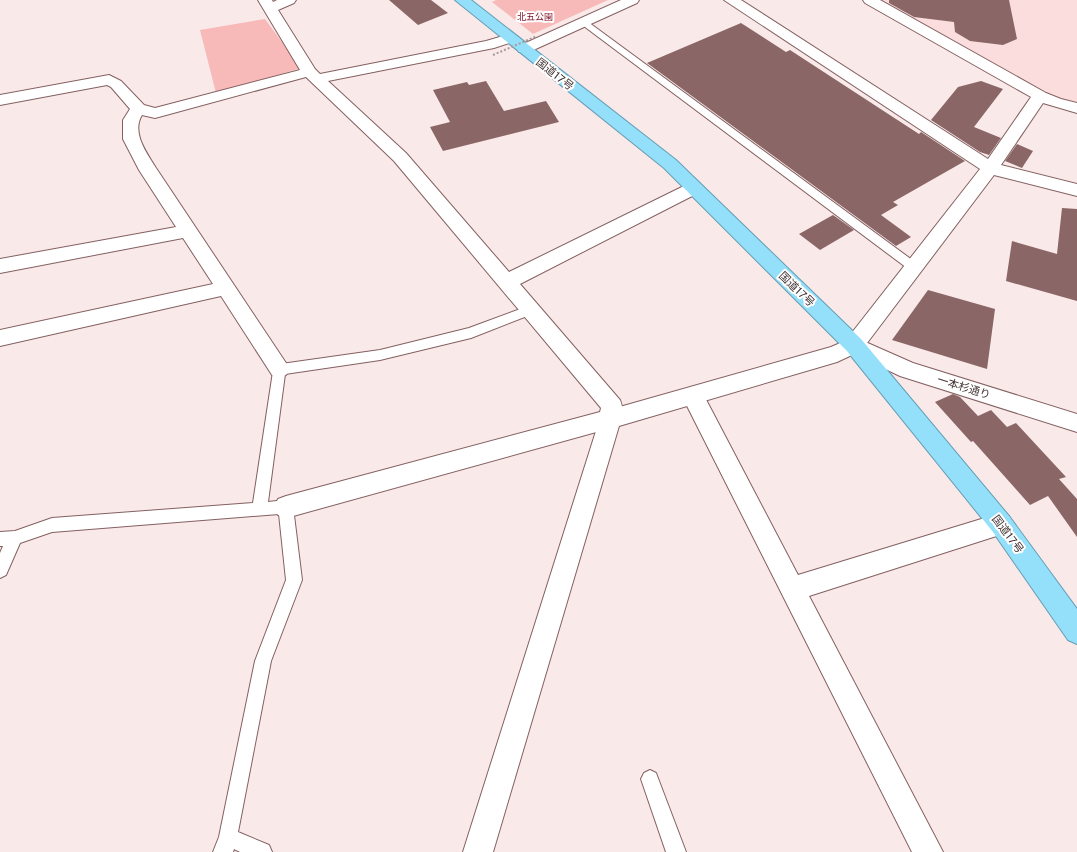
<svg xmlns="http://www.w3.org/2000/svg" width="1077" height="852" viewBox="0 0 1077 852" font-family="'Public Sans','Noto Sans JP',sans-serif">
  <style>
    .built { fill: #fbdddd }
    .green { fill: #f8b9b9 }
    .building { fill: #8a6666 }
    .lines { fill: none; stroke-linecap: round; stroke-linejoin: round }
    .service-casing { stroke: #846061; stroke-width: 2 }
    .minor-casing { stroke: #846061; stroke-width: 2 }
    .tertiary-casing { stroke: #846061; stroke-width: 2 }
    .trunk-casing { stroke: #669eb4; stroke-width: 2 }
    .service { fill: #fff; fill-rule: evenodd }
    .minor { fill: #fff; fill-rule: evenodd }
    .tertiary { fill: #fff; fill-rule: evenodd }
    .trunk { fill: #94dffa; fill-rule: evenodd }
    .path-bridge { stroke: #a99; stroke-width: 2; stroke-dasharray: 2 2; stroke-linecap: butt }
    .labels { text-anchor: middle; dominant-baseline: central; stroke-width: 4; stroke-linejoin: round; paint-order: stroke }
    .far-park-label { font-size: 9px; fill: #811026; stroke: #fff }
    .street-label { font-size: 11px; fill: #433333; stroke: #fff }
  </style>
  <rect width="100%" height="100%" fill="#fae9e9"/>
  <polygon class="built" points="877,0 1077,0 1077,103 1049,96"/>
  <g class="green">
    <polygon points="496,0 608,0 533,34 492,2"/>
    <polygon points="265,19 301,68 216,93 200,30"/>
  </g>
  <g class="building">
    <polygon points="389,0 431,0 448,13 418,25"/>
    <polygon points="889,0 1009,0 1017,39 1003,45 970,41 955,32 954,22 914,17 889,3"/>
    <polygon points="741,23 786,52 790,50 919,134 921,132 965,161 893,202 898,205 881,215 911,237 896,246 647,63"/>
    <polygon points="486,81 504,111 546,101 559,122 443,151 430,127 450,122 433,90 467,82 469,85"/>
    <polygon points="981,81 1003,89 974,127 1001,138 989,155 980,152 931,120 958,87"/>
    <polygon points="1017,144 1033,151 1022,168 1005,161"/>
    <polygon points="1062,208 1077,209 1077,301 1006,281 1012,241 1057,254"/>
    <polygon points="833,215 854,230 820,250 799,234"/>
    <polygon points="928,290 995,309 987,369 892,340"/>
    <polygon points="953,394 960,397 978,416 991,410 1007,427 1016,423 1066,477 1059,479 1077,499 1077,537 1048,496 1030,505 973,441 971,442 935,402"/>
  </g>
  <g class="lines">
    <defs>
      <g id="service">
        <polygon points="584,19 919,265 921,268 919,271 911,271 581,24 581,20"/>
        <polygon points="531,305 535,307 537,310 535,313 471,338 380,360 285,374 268,502 286,500 291,502 293,507 302,580 271,661 238,832 269,845 272,852 240,852 234,849 233,852 213,852 219,837 255,661 286,580 279,514 52,532 20,543 6,575 0,578 0,553 3,546 0,546 0,532 15,531 52,518 253,503 274,365 380,350 469,328"/>
        <polygon points="650,770 656,773 686,852 666,852 641,779 644,773"/>
      </g>
      <g id="minor">
        <path d="M 258,0 L 272,0 L 273,2 L 277,0 L 296,0 L 294,3 L 278,10 L 315,69 L 320,74 L 486,41 L 510,34 L 515,35 L 517,38 L 515,41 L 494,48 L 328,81 L 406,153 L 509,272 L 688,184 L 694,182 L 700,184 L 703,188 L 700,192 L 520,284 L 620,400 C 624,409 622,417 618,426 L 286,518 L 278,515 L 274,507 L 278,499 L 286,496 L 600,412 L 601,408 L 394,161 L 306,77 L 155,118 L 142,115 C 131,133 147,153 156,168 L 286,363 L 289,369 L 286,375 L 279,377 L 272,375 L 221,296 L 0,346 L 0,330 L 213,284 L 183,238 L 0,273 L 0,259 L 176,227 L 139,170 L 123,139 L 123,120 L 130,109 L 111,87 L 107,85 L 0,105 L 0,95 L 109,75 L 121,81 L 144,105 L 155,108 L 300,70 Z"/>
        <polygon points="621,0 639,0 637,3 529,52 519,52 517,49 519,46"/>
        <polygon points="724,0 741,0 988,159 1031,97 865,3 863,0 880,0 1046,93 1061,99 1077,103 1077,113 1043,103 1001,165 1077,184 1077,196 994,175 861,351 854,353 847,351 844,345 847,339 980,169"/>
        <polygon points="693,387 701,390 798,575 1001,513 1009,516 1013,524 1009,532 809,596 943,852 912,852 682,396 685,390"/>
      </g>
      <polygon id="tertiary" points="854,337 913,363 1077,414 1077,432 900,376 854,354 837,362 619,426 493,852 463,852 602,412 831,347"/>
      <polygon id="trunk" points="455,0 471,0 676,160 861,339 1009,516 1077,609 1077,644 1068,640 993,532 847,351 664,168"/>
    </defs>
    <use href="#service" class="service-casing"/>
    <use href="#minor" class="minor-casing"/>
    <use href="#tertiary" class="tertiary-casing"/>
    <use href="#trunk" class="trunk-casing"/>
    <use href="#service" class="service"/>
    <use href="#minor" class="minor"/>
    <use href="#tertiary" class="tertiary"/>
    <use href="#trunk" class="trunk"/>
    <polyline class="path-bridge" points="493,55 537,36"/>
  </g>
  <g class="labels">
    <g class="far-park-label">
      <text x="535" y="16">北五公園</text>
    </g>
    <g class="street-label">
      <text transform="translate(555 74) rotate(38)">国道17号</text>
      <text transform="translate(797 289) rotate(44)">国道17号</text>
      <text transform="translate(964 387) rotate(17)">一本杉通り</text>
      <text transform="translate(1008 534) rotate(53)">国道17号</text>
    </g>
  </g>
</svg>
